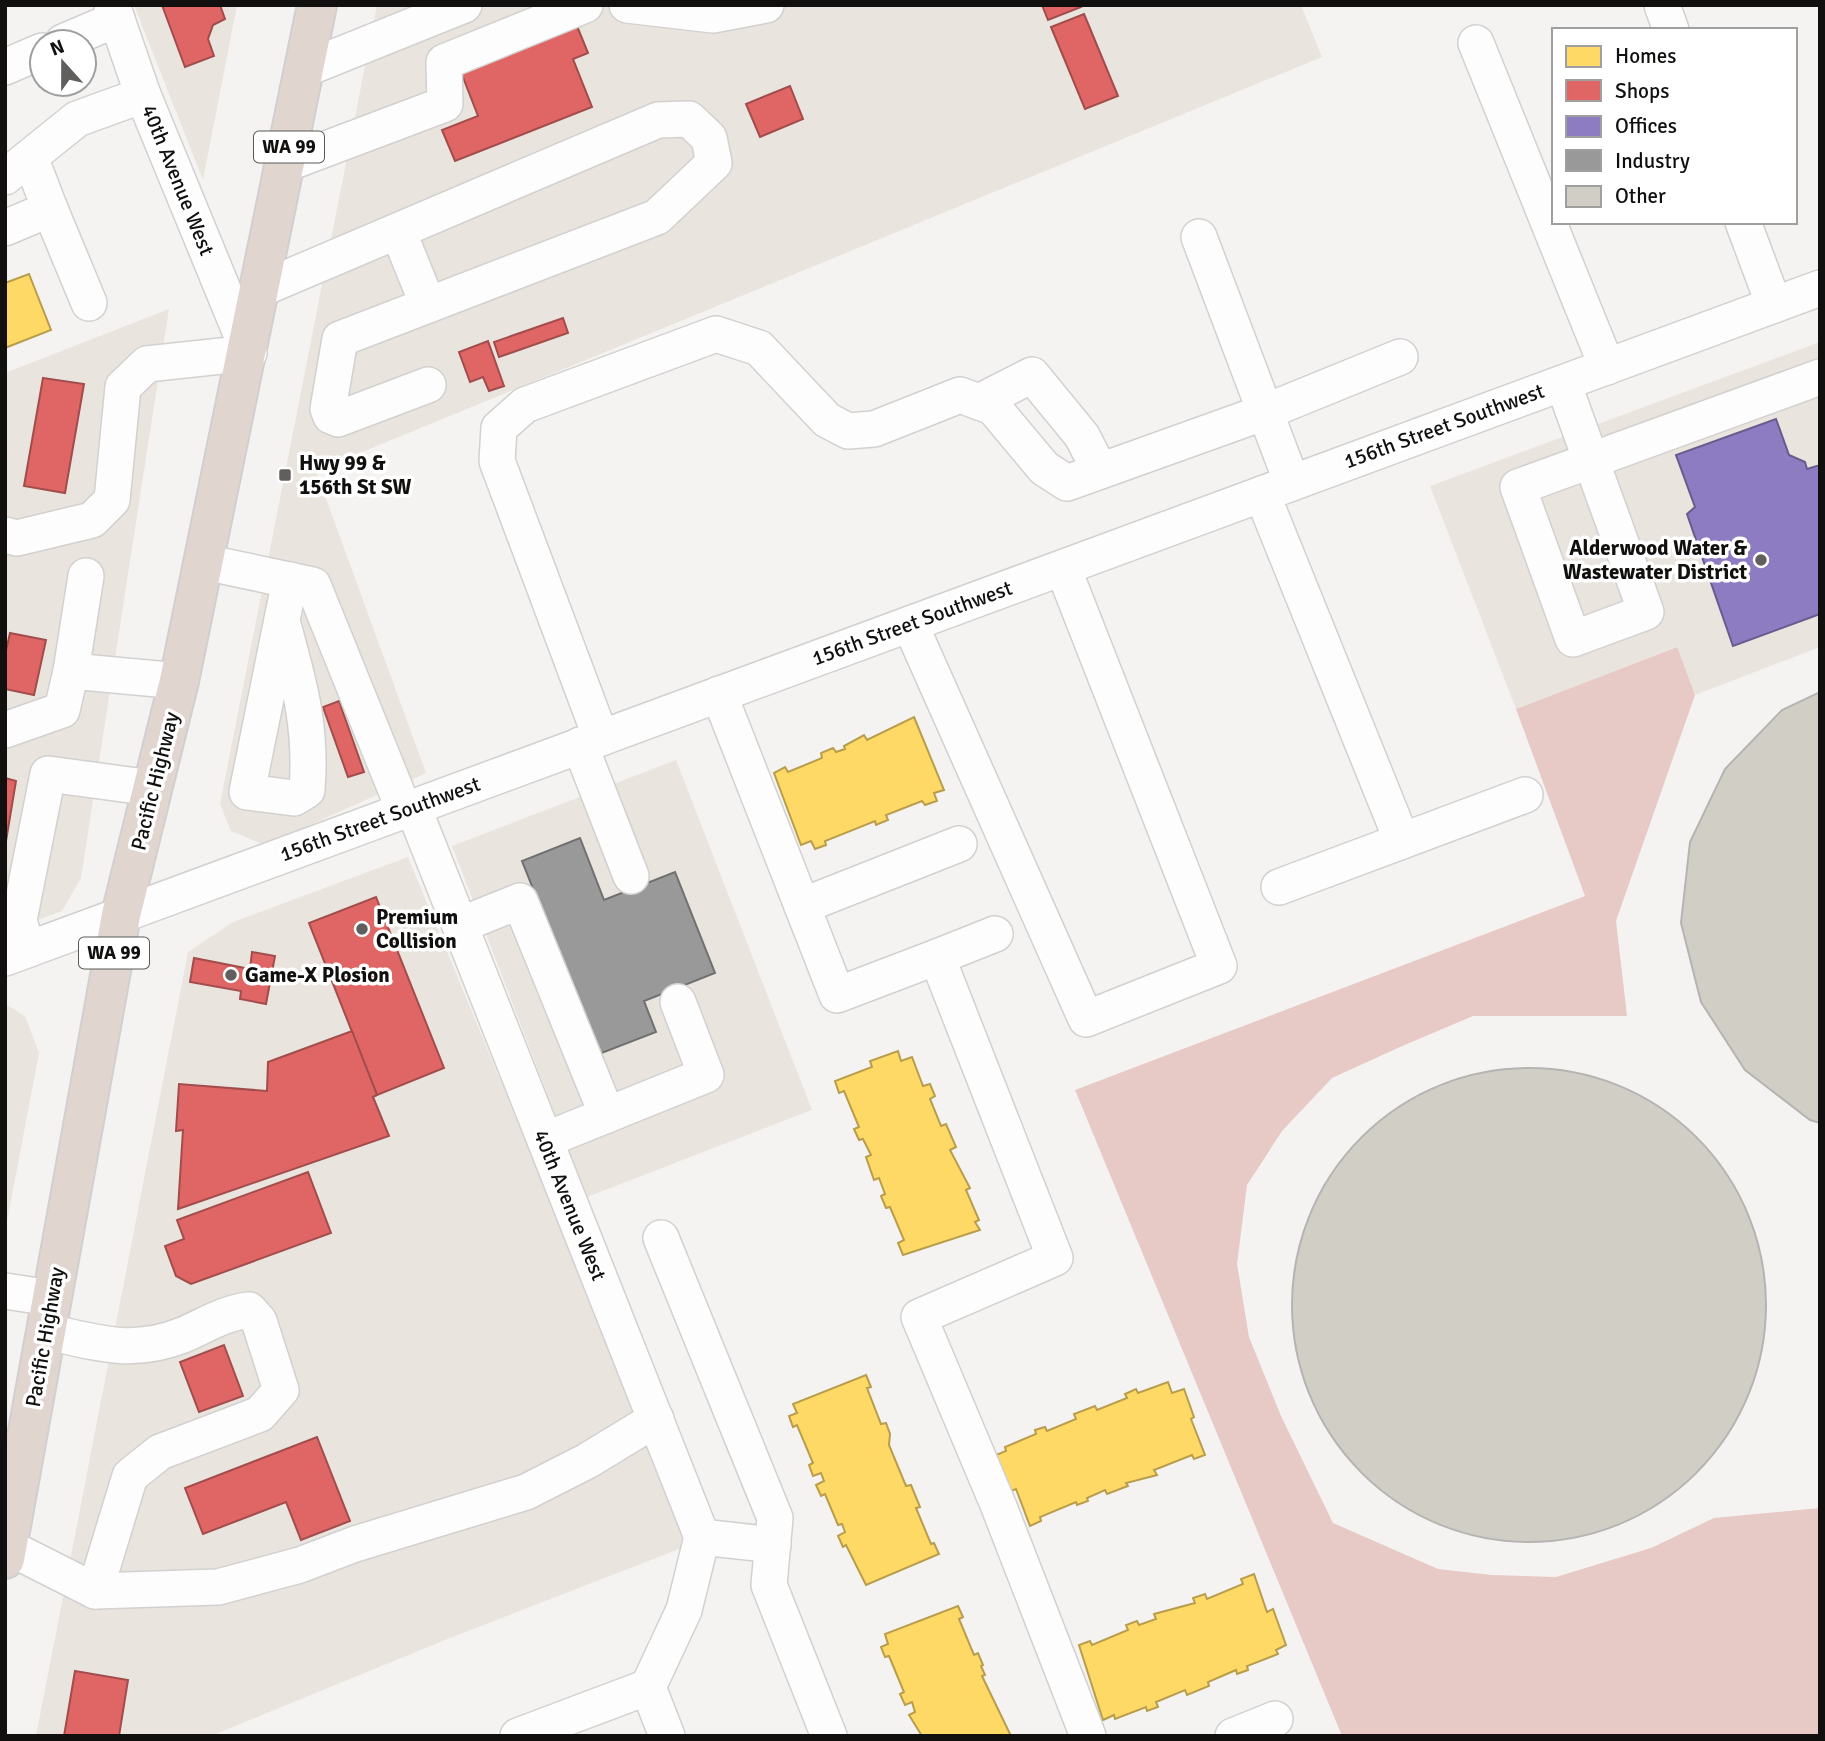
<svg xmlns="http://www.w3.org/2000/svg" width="1825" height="1741" viewBox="0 0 1825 1741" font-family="Signika,sans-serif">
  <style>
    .built { fill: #e9e4dd }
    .forest { fill: #e7c9c6 }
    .homes { fill: #ffd966; stroke: #b89d4c; stroke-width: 2 }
    .shops { fill: #e06666; stroke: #a24c4c; stroke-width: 2 }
    .offices { fill: #8e7cc3; stroke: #685c8d; stroke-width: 2 }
    .industry { fill: #999; stroke: #707070; stroke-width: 2 }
    .building { fill: #d1cfc5; stroke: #b5b4b2; stroke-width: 2 }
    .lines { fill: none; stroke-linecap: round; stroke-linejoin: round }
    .minor-casing { stroke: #d2d1d0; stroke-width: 38 }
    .highway-casing { stroke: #d0d0cf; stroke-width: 42 }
    .minor { stroke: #fefdfd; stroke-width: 35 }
    .highway { stroke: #e0d5cf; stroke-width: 38 }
    .poi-dot { fill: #615f5e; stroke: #fff; stroke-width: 2.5 }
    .labels { text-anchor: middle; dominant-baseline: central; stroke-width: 7; stroke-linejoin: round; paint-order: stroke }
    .shield { fill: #fff; stroke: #585857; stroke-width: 2 }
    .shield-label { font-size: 19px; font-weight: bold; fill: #11100f }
    .street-label { font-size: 21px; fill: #11100f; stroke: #fff }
    .poi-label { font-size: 21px; font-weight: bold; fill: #11100f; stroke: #fff; text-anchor: start }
  </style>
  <rect width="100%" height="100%" fill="#f5f3f1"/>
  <g class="built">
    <polygon points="134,5 237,5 203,180"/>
    <polygon points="377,5 1301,5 1322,57 316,471 426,773 265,845 231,831 220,804"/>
    <polygon points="169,309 81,878 62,911 5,932 5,373"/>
    <polygon points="1820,342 1820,647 1695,695 1676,647 1516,709 1430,486"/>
    <polygon points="676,760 812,1110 587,1197 452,846"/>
    <polygon points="408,857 692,1544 450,1638 211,1736 36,1736 188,952 233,922"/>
    <polygon points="5,1004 25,1016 39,1053 5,1232"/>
  </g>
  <polygon class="forest" points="1677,647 1695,695 1616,921 1627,1016 1473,1016 1400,1047 1332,1078 1282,1131 1247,1185 1237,1264 1249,1337 1281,1416 1333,1523 1438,1569 1492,1575 1556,1577 1651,1548 1714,1518 1820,1508 1820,1736 1342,1736 1075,1090 1585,896 1516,709"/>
  <g class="homes">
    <polygon points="29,274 51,330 5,348 5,283"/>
    <polygon points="914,717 944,790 934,793 937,801 925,805 922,801 886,815 888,820 876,825 875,821 825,841 826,845 815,849 811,841 801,845 774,773 785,767 788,772 822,758 821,753 833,748 836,752 845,749 844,746 864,735 867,740"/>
    <polygon points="898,1051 901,1061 912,1057 923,1086 930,1084 935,1096 930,1099 941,1126 946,1124 956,1147 950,1150 970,1188 966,1190 979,1220 975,1222 980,1230 903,1255 898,1243 904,1240 890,1207 886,1208 881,1196 885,1194 879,1178 874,1180 866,1157 871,1155 863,1139 859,1140 854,1129 859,1127 844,1091 839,1093 835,1081 872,1067 870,1061"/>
    <polygon points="866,1375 871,1387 867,1388 881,1424 886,1423 890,1434 889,1445 906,1486 911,1485 920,1507 916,1508 931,1544 934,1543 939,1554 866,1585 846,1545 843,1547 838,1536 845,1532 842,1524 838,1525 825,1494 821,1496 816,1485 824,1481 821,1473 813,1476 809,1465 813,1463 797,1425 793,1427 789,1416 797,1413 793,1404"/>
    <polygon points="1168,1382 1172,1393 1184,1389 1194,1417 1191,1419 1205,1455 1194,1459 1192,1455 1154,1470 1157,1475 1126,1483 1128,1486 1107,1494 1105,1490 1087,1498 1088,1501 1077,1505 1076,1502 1040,1517 1041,1521 1030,1526 1016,1489 1011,1491 996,1455 1006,1451 1005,1447 1036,1434 1035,1430 1045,1427 1047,1431 1076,1419 1074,1414 1095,1406 1097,1410 1127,1398 1125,1394 1136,1389 1138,1393"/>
    <polygon points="1254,1574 1267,1612 1273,1609 1286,1645 1276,1650 1278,1654 1247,1666 1248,1670 1237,1674 1236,1670 1208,1682 1209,1686 1187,1695 1185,1690 1156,1702 1158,1707 1147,1711 1146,1707 1115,1719 1114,1715 1103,1720 1079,1645 1090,1641 1092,1645 1128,1630 1126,1625 1137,1621 1139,1625 1156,1619 1154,1614 1195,1603 1193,1598 1205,1594 1207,1599 1243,1584 1241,1579"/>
    <polygon points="958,1606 963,1617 959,1619 974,1655 978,1653 983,1665 981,1666 985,1675 982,1676 1011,1736 922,1736 909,1715 915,1712 912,1702 905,1705 900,1694 904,1692 889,1656 885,1657 881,1647 888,1644 885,1634"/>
  </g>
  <g class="shops">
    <polygon points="162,5 220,5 225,19 213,25 208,39 214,56 185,67"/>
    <polygon points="1042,5 1080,5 1081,7 1048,20"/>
    <polygon points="1084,14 1118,96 1085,109 1051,27"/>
    <polygon points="577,26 588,53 573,59 592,107 455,161 442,130 478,116 461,72"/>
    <polygon points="790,86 803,119 760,137 746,104"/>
    <polygon points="563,318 568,333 499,357 494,342"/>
    <polygon points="488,341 504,386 489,391 483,377 470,382 459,352"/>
    <polygon points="43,378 84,384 65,493 24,486"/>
    <polygon points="10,633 46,640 34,695 5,689 5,655"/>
    <polygon points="339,701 364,772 348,777 323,707"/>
    <polygon points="5,778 16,781 5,847"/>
    <polygon points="376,897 444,1068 377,1095 309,923"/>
    <polygon points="252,952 275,956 266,1004 240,999 241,991 190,982 194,958 250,969"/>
    <polygon points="352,1031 377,1095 373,1097 389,1136 178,1209 183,1130 176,1131 179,1084 267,1091 268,1062"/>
    <polygon points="308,1172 331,1233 191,1284 176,1276 165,1246 184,1239 177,1220"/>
    <polygon points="224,1345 243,1396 199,1412 180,1362"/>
    <polygon points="317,1437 350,1521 301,1540 286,1502 203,1534 185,1488"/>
    <polygon points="75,1671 128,1680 119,1736 64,1736"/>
  </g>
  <polygon class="offices" points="1776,419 1789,455 1805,462 1807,469 1820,465 1820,614 1733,646 1687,514 1695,507 1676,455"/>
  <polygon class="industry" points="580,838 604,900 675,872 715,973 644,1001 656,1032 599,1054 522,861"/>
  <g class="building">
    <polygon points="1820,692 1820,1123 1810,1120 1745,1070 1701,1002 1681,923 1690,842 1725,769 1782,710"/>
    <circle cx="1529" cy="1305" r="237"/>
  </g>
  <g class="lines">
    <defs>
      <g id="minor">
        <polyline points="627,5 713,15 766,5"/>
        <polyline points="1662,5 1671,30"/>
        <polyline points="63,42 117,19"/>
        <polyline points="1476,43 1607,367"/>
        <polyline points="5,67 42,51"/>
        <polyline points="305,69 464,5"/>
        <polyline points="286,164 445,104 444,62 585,5"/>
        <polyline points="5,177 77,119 143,95"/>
        <polyline points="50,209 89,303"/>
        <polyline points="1743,222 1774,305"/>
        <polyline points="5,228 50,209 30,157"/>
        <polyline points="398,231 428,305"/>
        <polyline points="1199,237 1292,483"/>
        <polyline points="261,289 658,120 689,119 709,138 714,163 657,217 340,339 328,409 331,416 338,419 428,385"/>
        <polyline points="1563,383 1646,612 1573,639 1518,487 1820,377"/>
        <polyline points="979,402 1032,375 1082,436 1100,471"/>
        <polyline points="1262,494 1402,841"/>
        <polyline points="5,535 17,538 92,520 112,500 123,387 147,364 249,353 143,95 112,5"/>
        <polyline points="204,562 313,585 404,810"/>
        <path d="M 282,621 C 299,683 312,725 307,790 L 294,798 L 247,792 L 290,580"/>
        <polyline points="910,624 1086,1019 1219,966 1063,568"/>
        <polyline points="71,671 86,576"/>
        <polyline points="719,694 837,995 937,957 1055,1258 919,1317 999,1507 1088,1736"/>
        <polyline points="5,730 62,710 71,671 179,681"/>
        <polyline points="601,738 497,461 499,428 525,405 716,334 759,348 827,420 848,431 874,429 960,395 993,407 1044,468 1067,483 1265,412 1400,357"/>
        <polyline points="580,745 631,876"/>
        <polyline points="413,807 702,1537 773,1545"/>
        <polyline points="1279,887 1525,795"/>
        <polyline points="802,906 959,844"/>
        <polyline points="460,925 520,901 607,1115"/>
        <polyline points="27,950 19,920 48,774 152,788"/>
        <polyline points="937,957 995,934"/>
        <polyline points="5,958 1820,288"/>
        <polyline points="545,1140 706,1075 678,1002"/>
        <polyline points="661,1238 775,1518 769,1585 829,1736"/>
        <polyline points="5,1291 51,1298"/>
        <path d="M 45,1331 C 96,1343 133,1355 183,1335 C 206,1325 224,1313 249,1310 L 259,1321 L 281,1390 L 260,1414 L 160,1452 L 130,1476 L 95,1591"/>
        <polyline points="8,1547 95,1591 218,1587 300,1565 355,1544 526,1492 587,1461 656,1419"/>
        <polyline points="518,1736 648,1687"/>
        <polyline points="667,1736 648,1687 684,1610 702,1537"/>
        <polyline points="1233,1736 1275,1719"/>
      </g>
      <polyline id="highway" points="5,1559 121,915 179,681 317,5"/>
    </defs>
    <use href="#minor" class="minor-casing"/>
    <use href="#highway" class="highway-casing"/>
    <use href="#minor" class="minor"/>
    <use href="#highway" class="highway"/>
  </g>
  <g class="poi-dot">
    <rect x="278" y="468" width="14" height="14" rx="3.5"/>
    <circle cx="1761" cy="560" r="7"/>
    <circle cx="362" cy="929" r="7"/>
    <circle cx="231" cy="975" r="7"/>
  </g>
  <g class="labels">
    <g class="shield">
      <rect x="254" y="131.5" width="70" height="31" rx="5"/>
      <rect x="79" y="937.5" width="70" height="31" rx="5"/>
    </g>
    <g class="shield-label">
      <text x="289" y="147">WA 99</text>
      <text x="114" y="953">WA 99</text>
    </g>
    <g class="street-label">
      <text transform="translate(178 180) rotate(68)">40th Avenue West</text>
      <text transform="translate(1444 426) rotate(-20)">156th Street Southwest</text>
      <text transform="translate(912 623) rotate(-20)">156th Street Southwest</text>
      <text transform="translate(155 781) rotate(-76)">Pacific Highway</text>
      <text transform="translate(380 819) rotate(-20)">156th Street Southwest</text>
      <text transform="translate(570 1205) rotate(68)">40th Avenue West</text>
      <text transform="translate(45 1337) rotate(-80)">Pacific Highway</text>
    </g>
    <g class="poi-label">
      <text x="299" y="463">Hwy 99 &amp;<tspan x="299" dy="24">156th St SW</tspan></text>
      <text x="1747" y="548" text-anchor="end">Alderwood Water &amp;<tspan x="1747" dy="24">Wastewater District</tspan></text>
      <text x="376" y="917">Premium<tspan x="376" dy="24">Collision</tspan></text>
      <text x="245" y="975">Game-X Plosion</text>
    </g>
  </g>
  <rect width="1825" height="1741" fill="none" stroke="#11100f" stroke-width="14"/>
  <rect x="1552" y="28" width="245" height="196" fill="#ffffff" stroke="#a09f9f" stroke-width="2"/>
  <rect x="1566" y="46" width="35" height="21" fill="#ffd966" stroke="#a09f9f" stroke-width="2"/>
  <text x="1615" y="63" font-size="21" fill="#11100f">Homes</text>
  <rect x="1566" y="80" width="35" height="21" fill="#e06666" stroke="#a09f9f" stroke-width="2"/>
  <text x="1615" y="98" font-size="21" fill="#11100f">Shops</text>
  <rect x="1566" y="116" width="35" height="21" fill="#8e7cc3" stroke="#a09f9f" stroke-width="2"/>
  <text x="1615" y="133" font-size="21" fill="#11100f">Offices</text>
  <rect x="1566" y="150" width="35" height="21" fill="#999999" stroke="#a09f9f" stroke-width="2"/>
  <text x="1615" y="168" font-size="21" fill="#11100f">Industry</text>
  <rect x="1566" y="186" width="35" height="21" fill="#d1cfc5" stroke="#a09f9f" stroke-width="2"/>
  <text x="1615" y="203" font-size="21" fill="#11100f">Other</text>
  <g transform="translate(63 63) rotate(339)"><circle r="33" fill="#ffffff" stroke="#a09f9f" stroke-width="2"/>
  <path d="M0-5L12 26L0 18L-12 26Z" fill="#615f5e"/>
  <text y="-10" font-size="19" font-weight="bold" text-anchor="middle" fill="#11100f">N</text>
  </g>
</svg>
